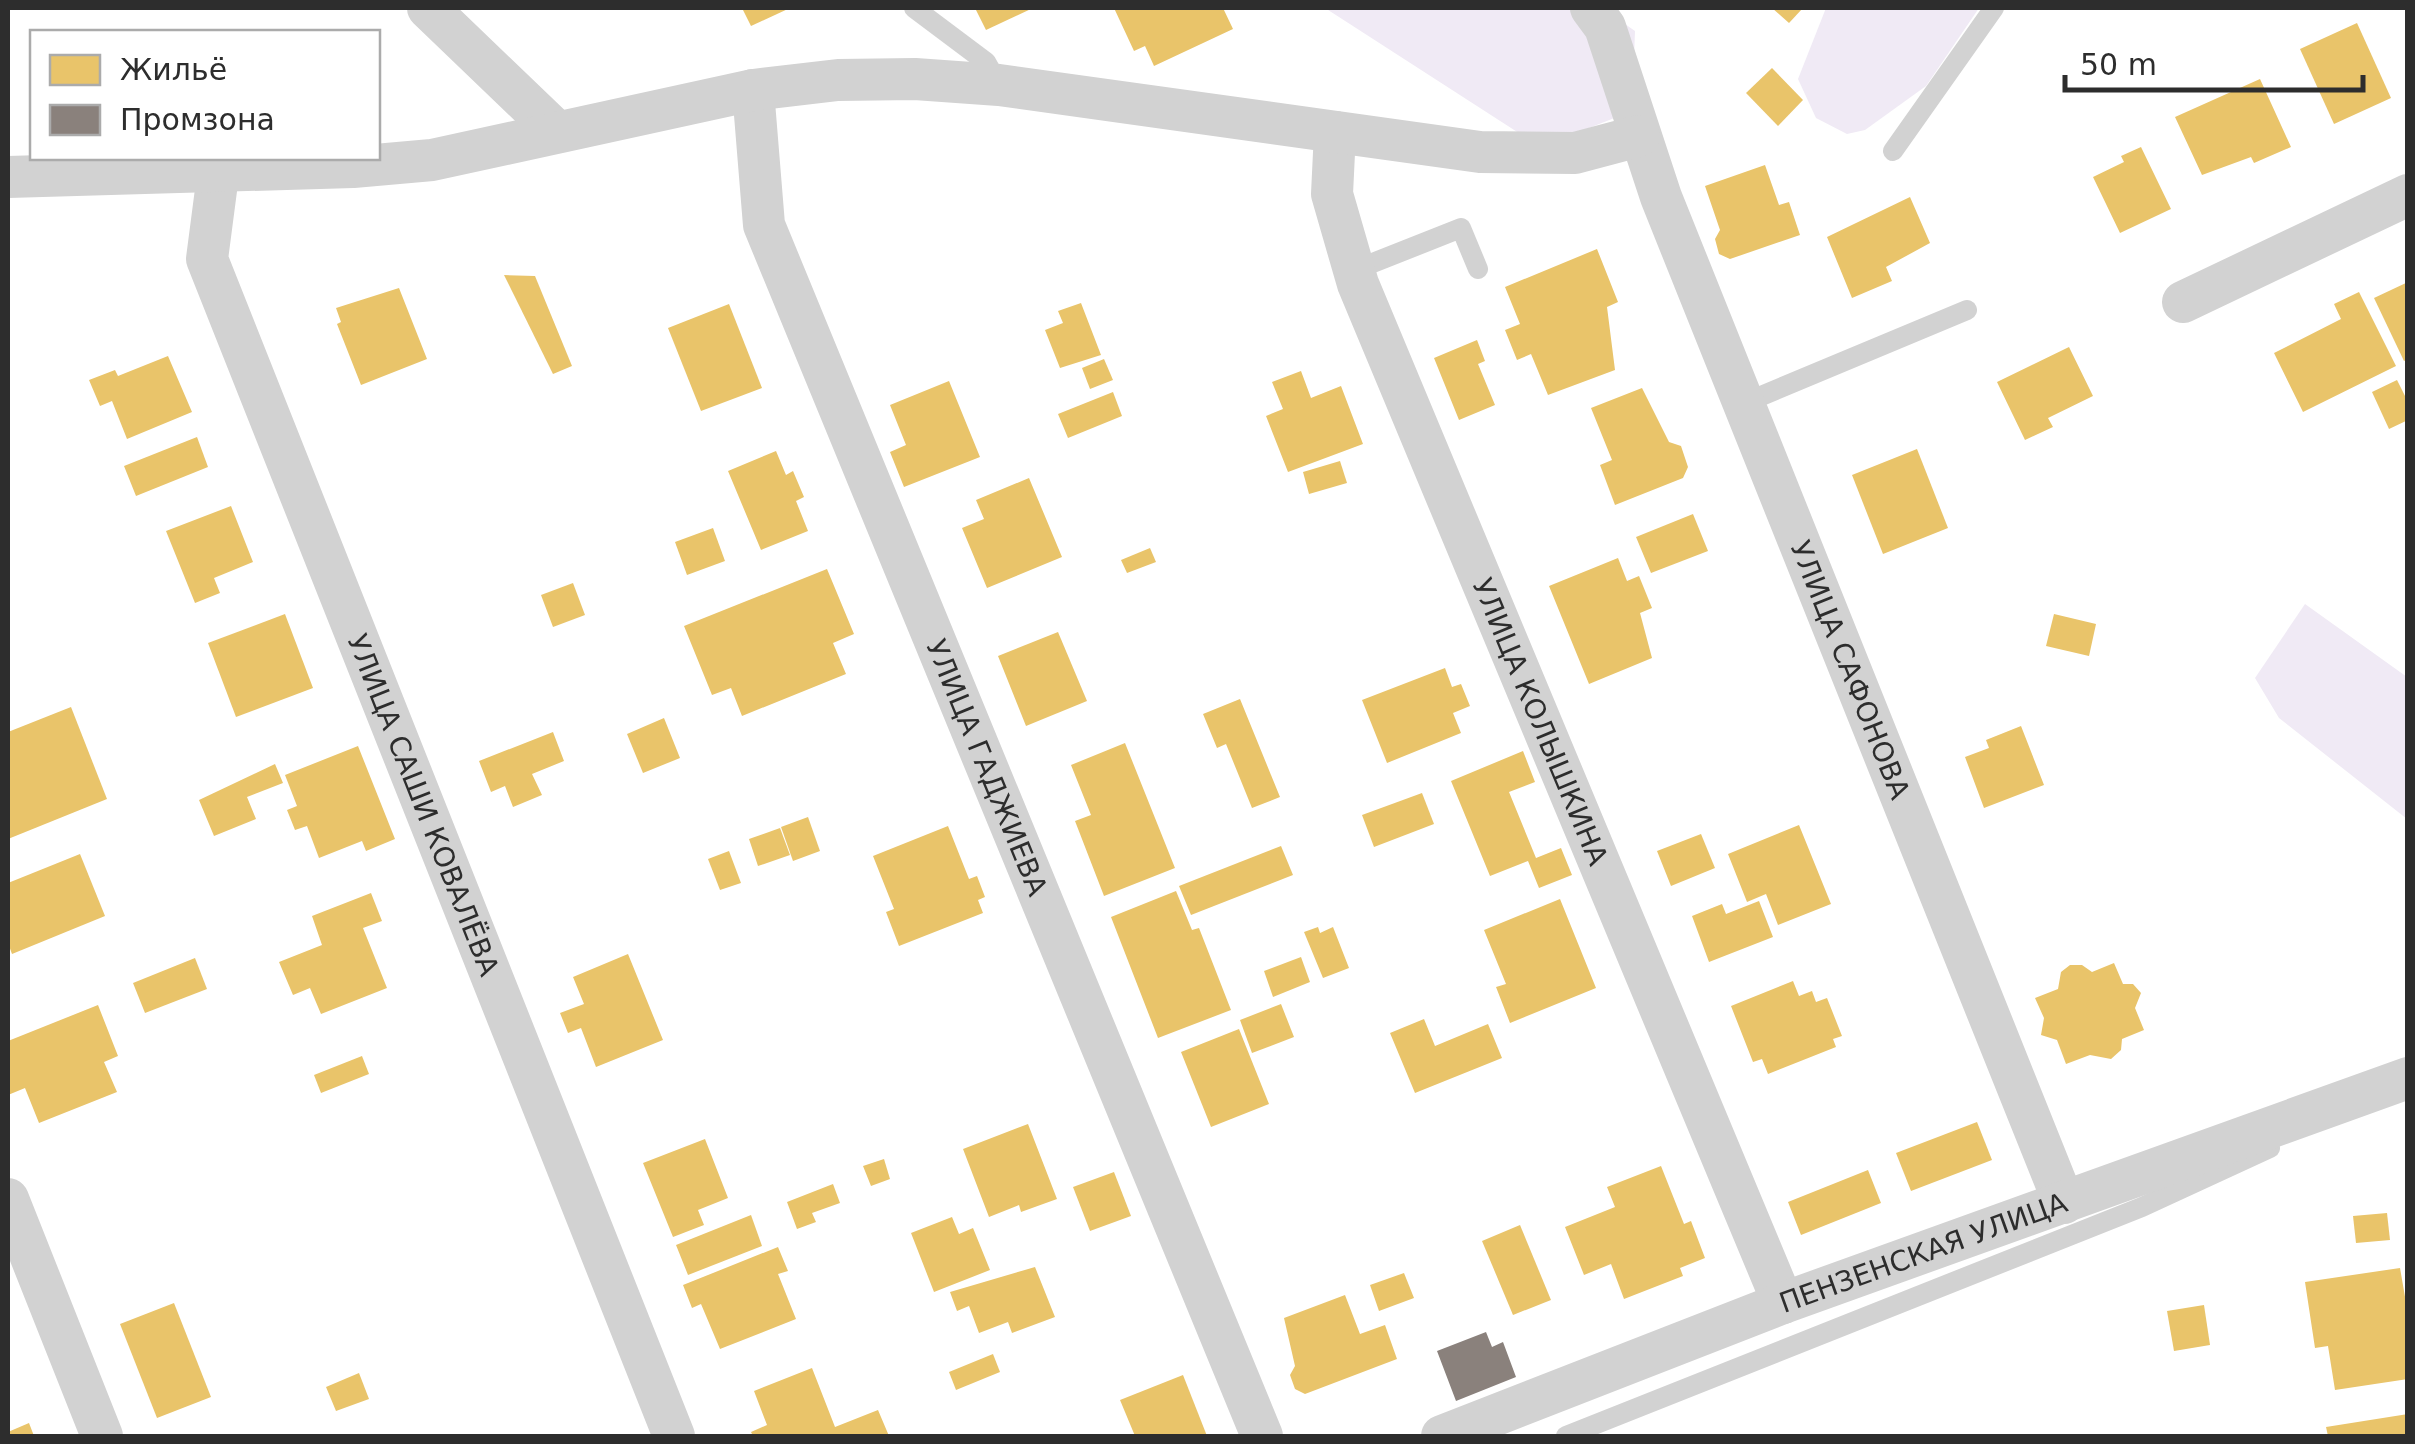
<svg xmlns="http://www.w3.org/2000/svg" width="2415" height="1444" viewBox="0 0 2415 1444" font-family="'DejaVu Sans',sans-serif">
  <style>
    .green { fill: #f0eaf5 }
    .homes { fill: #e9c46a }
    .industry { fill: #8a817c }
    .lines { fill: none; stroke-linecap: round; stroke-linejoin: round }
    .service { stroke: #d2d2d2; stroke-width: 20 }
    .minor { stroke: #d2d2d2; stroke-width: 42 }
    .labels { text-anchor: middle; dominant-baseline: central; stroke-width: 10; stroke-linejoin: round; paint-order: stroke }
    .street-label { font-size: 28px; fill: #2d2d2d; stroke: #fff }
  </style>
  <rect width="100%" height="100%" fill="#fff"/>
  <g class="green">
    <polygon points="1325,8 1602,8 1635,31 1632,111 1579,132 1525,137"/>
    <polygon points="1826,8 1979,8 1926,86 1865,130 1847,134 1816,118 1798,79"/>
    <polygon points="2305,604 2407,677 2407,819 2279,718 2255,678"/>
  </g>
  <g class="homes">
    <polygon points="742,8 790,8 751,26"/>
    <polygon points="975,8 1033,8 986,30"/>
    <polygon points="1114,8 1223,8 1233,29 1154,66 1145,46 1134,51"/>
    <polygon points="1772,8 1803,8 1789,23"/>
    <polygon points="2357,23 2391,98 2334,124 2300,49"/>
    <polygon points="1772,68 1803,100 1778,126 1746,93"/>
    <polygon points="2260,79 2291,147 2254,163 2251,157 2202,175 2175,117"/>
    <polygon points="2141,147 2171,209 2120,233 2093,177 2124,162 2121,156"/>
    <polygon points="1765,165 1779,205 1789,202 1800,235 1730,259 1719,254 1715,239 1720,230 1705,186"/>
    <polygon points="1910,197 1930,243 1886,267 1892,281 1852,298 1827,237"/>
    <polygon points="1597,249 1618,302 1607,307 1615,370 1548,395 1531,354 1517,360 1505,330 1520,324 1505,287"/>
    <polygon points="504,275 535,276 572,366 553,374"/>
    <polygon points="2408,282 2408,359 2404,361 2374,298"/>
    <polygon points="399,288 427,359 361,385 337,324 341,322 336,308"/>
    <polygon points="2359,292 2396,366 2303,412 2274,353 2341,319 2334,304"/>
    <polygon points="1081,303 1101,355 1060,368 1045,330 1063,323 1058,311"/>
    <polygon points="729,304 762,388 701,411 668,328"/>
    <polygon points="1477,340 1485,361 1478,364 1495,405 1459,420 1434,358"/>
    <polygon points="2069,347 2093,396 2048,418 2053,427 2025,440 1997,382"/>
    <polygon points="168,356 192,412 127,439 112,401 100,406 89,380 115,370 118,376"/>
    <polygon points="1104,359 1113,380 1090,389 1082,368"/>
    <polygon points="1301,371 1311,398 1341,386 1363,444 1288,472 1266,416 1283,409 1272,382"/>
    <polygon points="2397,380 2408,402 2408,420 2389,429 2372,392"/>
    <polygon points="949,381 980,457 904,487 890,452 906,445 890,405"/>
    <polygon points="1642,388 1669,442 1681,446 1688,467 1683,478 1615,505 1600,465 1612,460 1591,408"/>
    <polygon points="1113,392 1122,416 1068,438 1058,414"/>
    <polygon points="197,437 208,467 136,496 124,466"/>
    <polygon points="1917,449 1948,528 1883,554 1852,475"/>
    <polygon points="776,451 786,475 793,471 804,497 796,501 808,531 761,550 728,471"/>
    <polygon points="1340,461 1347,483 1309,494 1303,472"/>
    <polygon points="1029,478 1062,557 987,588 962,528 984,519 976,500"/>
    <polygon points="231,506 253,562 214,578 220,593 195,603 166,531"/>
    <polygon points="1693,514 1708,551 1651,573 1636,537"/>
    <polygon points="713,528 725,561 687,575 675,542"/>
    <polygon points="1150,548 1156,562 1127,573 1121,560"/>
    <polygon points="1618,558 1627,581 1639,576 1652,608 1640,613 1652,658 1589,684 1549,586"/>
    <polygon points="827,569 854,634 833,643 846,674 742,716 731,688 712,695 684,626"/>
    <polygon points="573,583 585,615 553,627 541,595"/>
    <polygon points="285,614 313,688 236,717 208,643"/>
    <polygon points="2054,614 2096,624 2089,656 2046,646"/>
    <polygon points="1058,632 1087,701 1026,726 998,656"/>
    <polygon points="1445,668 1452,687 1461,684 1470,706 1453,713 1461,733 1387,763 1362,700"/>
    <polygon points="1240,699 1280,797 1252,808 1226,744 1217,748 1203,714"/>
    <polygon points="71,707 107,799 8,839 8,732"/>
    <polygon points="664,718 680,758 643,773 627,734"/>
    <polygon points="2021,726 2044,785 1984,808 1965,757 1989,748 1986,740"/>
    <polygon points="553,732 564,761 532,774 542,795 513,807 505,786 491,792 479,761"/>
    <polygon points="1125,743 1175,868 1104,896 1075,821 1091,815 1071,765"/>
    <polygon points="358,746 395,839 366,851 362,841 319,858 307,826 295,830 287,810 297,806 285,775"/>
    <polygon points="1523,751 1535,782 1509,792 1536,858 1561,848 1572,875 1539,888 1528,861 1490,876 1451,781"/>
    <polygon points="275,764 283,783 247,797 256,819 214,836 199,800"/>
    <polygon points="1422,793 1434,824 1374,847 1362,815"/>
    <polygon points="808,817 820,851 793,861 781,827"/>
    <polygon points="1799,825 1831,904 1778,925 1766,894 1747,902 1728,854"/>
    <polygon points="948,826 969,879 977,876 985,897 978,900 983,913 899,946 886,912 894,909 873,856"/>
    <polygon points="780,828 790,855 758,866 749,839"/>
    <polygon points="1701,834 1715,868 1671,886 1657,851"/>
    <polygon points="1281,846 1293,875 1191,915 1179,886"/>
    <polygon points="729,851 741,883 720,890 708,859"/>
    <polygon points="80,854 105,916 12,954 8,943 8,883"/>
    <polygon points="1176,891 1192,930 1199,928 1231,1010 1158,1038 1111,917"/>
    <polygon points="371,893 382,921 363,928 387,988 321,1014 310,988 293,995 279,962 322,945 312,916"/>
    <polygon points="1560,899 1596,988 1510,1023 1496,987 1506,984 1484,930"/>
    <polygon points="1759,901 1773,937 1709,962 1692,916 1722,904 1726,914"/>
    <polygon points="1318,927 1320,933 1333,927 1349,968 1323,978 1304,932"/>
    <polygon points="628,954 663,1040 596,1067 581,1028 568,1033 560,1013 584,1004 573,977"/>
    <polygon points="1301,957 1310,982 1273,997 1264,971"/>
    <polygon points="195,958 207,989 145,1013 133,983"/>
    <polygon points="2114,963 2123,984 2133,984 2141,993 2135,1008 2144,1030 2122,1039 2121,1050 2111,1059 2090,1055 2066,1064 2057,1040 2041,1035 2044,1018 2035,998 2058,989 2061,972 2070,965 2082,965 2092,972"/>
    <polygon points="1793,981 1799,996 1812,991 1816,1002 1827,998 1842,1036 1833,1039 1836,1047 1768,1074 1762,1059 1753,1062 1731,1006"/>
    <polygon points="1281,1004 1294,1037 1252,1053 1240,1020"/>
    <polygon points="98,1005 118,1056 104,1062 117,1092 39,1123 25,1088 8,1095 8,1041"/>
    <polygon points="1424,1019 1435,1046 1488,1024 1502,1058 1415,1093 1390,1033"/>
    <polygon points="1239,1029 1269,1104 1211,1127 1181,1052"/>
    <polygon points="362,1056 369,1074 321,1093 314,1075"/>
    <polygon points="1977,1122 1992,1160 1911,1191 1896,1153"/>
    <polygon points="1028,1124 1057,1199 1021,1212 1019,1205 989,1217 963,1149"/>
    <polygon points="705,1139 728,1198 698,1210 704,1225 673,1237 643,1163"/>
    <polygon points="884,1159 890,1179 871,1186 863,1166"/>
    <polygon points="1661,1166 1684,1224 1691,1221 1705,1258 1680,1268 1683,1276 1624,1299 1611,1264 1584,1275 1565,1227 1615,1207 1607,1187"/>
    <polygon points="1868,1170 1881,1203 1801,1235 1788,1202"/>
    <polygon points="1114,1172 1131,1216 1090,1231 1073,1187"/>
    <polygon points="833,1184 840,1203 812,1213 816,1222 797,1229 787,1202"/>
    <polygon points="2387,1213 2390,1240 2356,1243 2353,1216"/>
    <polygon points="751,1215 762,1246 688,1275 676,1245"/>
    <polygon points="952,1217 959,1234 973,1228 990,1270 934,1292 911,1233"/>
    <polygon points="1520,1225 1551,1300 1513,1315 1482,1241"/>
    <polygon points="778,1247 788,1271 778,1274 796,1319 720,1349 701,1304 692,1308 683,1285"/>
    <polygon points="1035,1267 1055,1317 1012,1333 1008,1322 979,1333 969,1306 957,1311 950,1292"/>
    <polygon points="2400,1268 2408,1314 2408,1379 2335,1390 2328,1346 2315,1348 2305,1282"/>
    <polygon points="1404,1273 1414,1298 1379,1311 1370,1285"/>
    <polygon points="1345,1295 1360,1334 1385,1325 1397,1359 1305,1394 1295,1389 1290,1375 1295,1366 1284,1318"/>
    <polygon points="174,1303 211,1397 157,1418 120,1324"/>
    <polygon points="2204,1305 2210,1345 2174,1351 2167,1311"/>
    <polygon points="993,1354 1000,1372 956,1390 949,1372"/>
    <polygon points="812,1368 835,1427 878,1410 889,1436 753,1436 751,1432 767,1425 754,1391"/>
    <polygon points="359,1373 369,1399 336,1411 326,1387"/>
    <polygon points="1183,1375 1207,1436 1135,1436 1120,1400"/>
    <polygon points="2408,1414 2408,1436 2328,1436 2326,1427"/>
    <polygon points="29,1423 34,1436 8,1436 8,1432"/>
  </g>
  <polygon class="industry" points="1486,1332 1492,1347 1503,1342 1516,1377 1456,1401 1437,1351"/>
  <g class="lines">
    <g class="service">
      <polyline points="914,8 986,62 999,85"/>
      <polyline points="1893,151 1994,8"/>
      <polyline points="1355,270 1461,228 1478,269"/>
      <polyline points="1742,404 1967,310"/>
      <polyline points="1566,1436 2142,1207 2270,1148"/>
    </g>
    <g class="minor">
      <polyline points="428,8 556,131"/>
      <path id="s1" d="M 1591,8 L 1605,27 L 1661,197 L 2064,1203"/>
      <path id="s2" d="M 753,90 L 764,225 L 1262,1436"/>
      <path id="s3" d="M 1335,132 L 1332,194 L 1358,284 L 1783,1303"/>
      <path id="s4" d="M 219,167 L 207,259 L 674,1436"/>
      <polyline points="8,177 353,167 432,160 753,90 838,80 915,79 999,85 1480,152 1575,153 1639,136"/>
      <polyline points="2183,302 2408,195"/>
      <polyline points="8,1199 102,1436"/>
      <path id="s5" d="M 1442,1436 L 1783,1303 L 2408,1078"/>
    </g>
  </g>
  <g class="labels">
    <g class="street-label">
      <text stroke="none"><textPath href="#s1" startOffset="712">УЛИЦА САФОНОВА</textPath></text>
      <text stroke="none"><textPath href="#s3" startOffset="630">УЛИЦА КОЛЫШКИНА</textPath></text>
      <text stroke="none"><textPath href="#s2" startOffset="722">УЛИЦА ГАДЖИЕВА</textPath></text>
      <text stroke="none"><textPath href="#s4" startOffset="680">УЛИЦА САШИ КОВАЛЁВА</textPath></text>
      <text stroke="none"><textPath href="#s5" startOffset="515">ПЕНЗЕНСКАЯ УЛИЦА</textPath></text>
    </g>
  </g>
  <rect width="2415" height="1444" fill="none" stroke="#2d2d2d" stroke-width="20"/>
  <rect x="30" y="30" width="350" height="130" fill="#ffffff" stroke="#ababab" stroke-width="2.5"/>
  <rect x="50" y="55" width="50" height="30" fill="#e9c46a" stroke="#ababab" stroke-width="2.5"/>
  <text x="120" y="80" font-size="30" fill="#2d2d2d">Жильё</text>
  <rect x="50" y="105" width="50" height="30" fill="#8a817c" stroke="#ababab" stroke-width="2.5"/>
  <text x="120" y="130" font-size="30" fill="#2d2d2d">Промзона</text>
  <path d="M2065 75v15h298v-15" fill="none" stroke="#2d2d2d" stroke-width="5"/>
  <text x="2080" y="75" font-size="30" fill="#2d2d2d" stroke="#ffffff" stroke-width="8" paint-order="stroke">50 m</text>
</svg>
